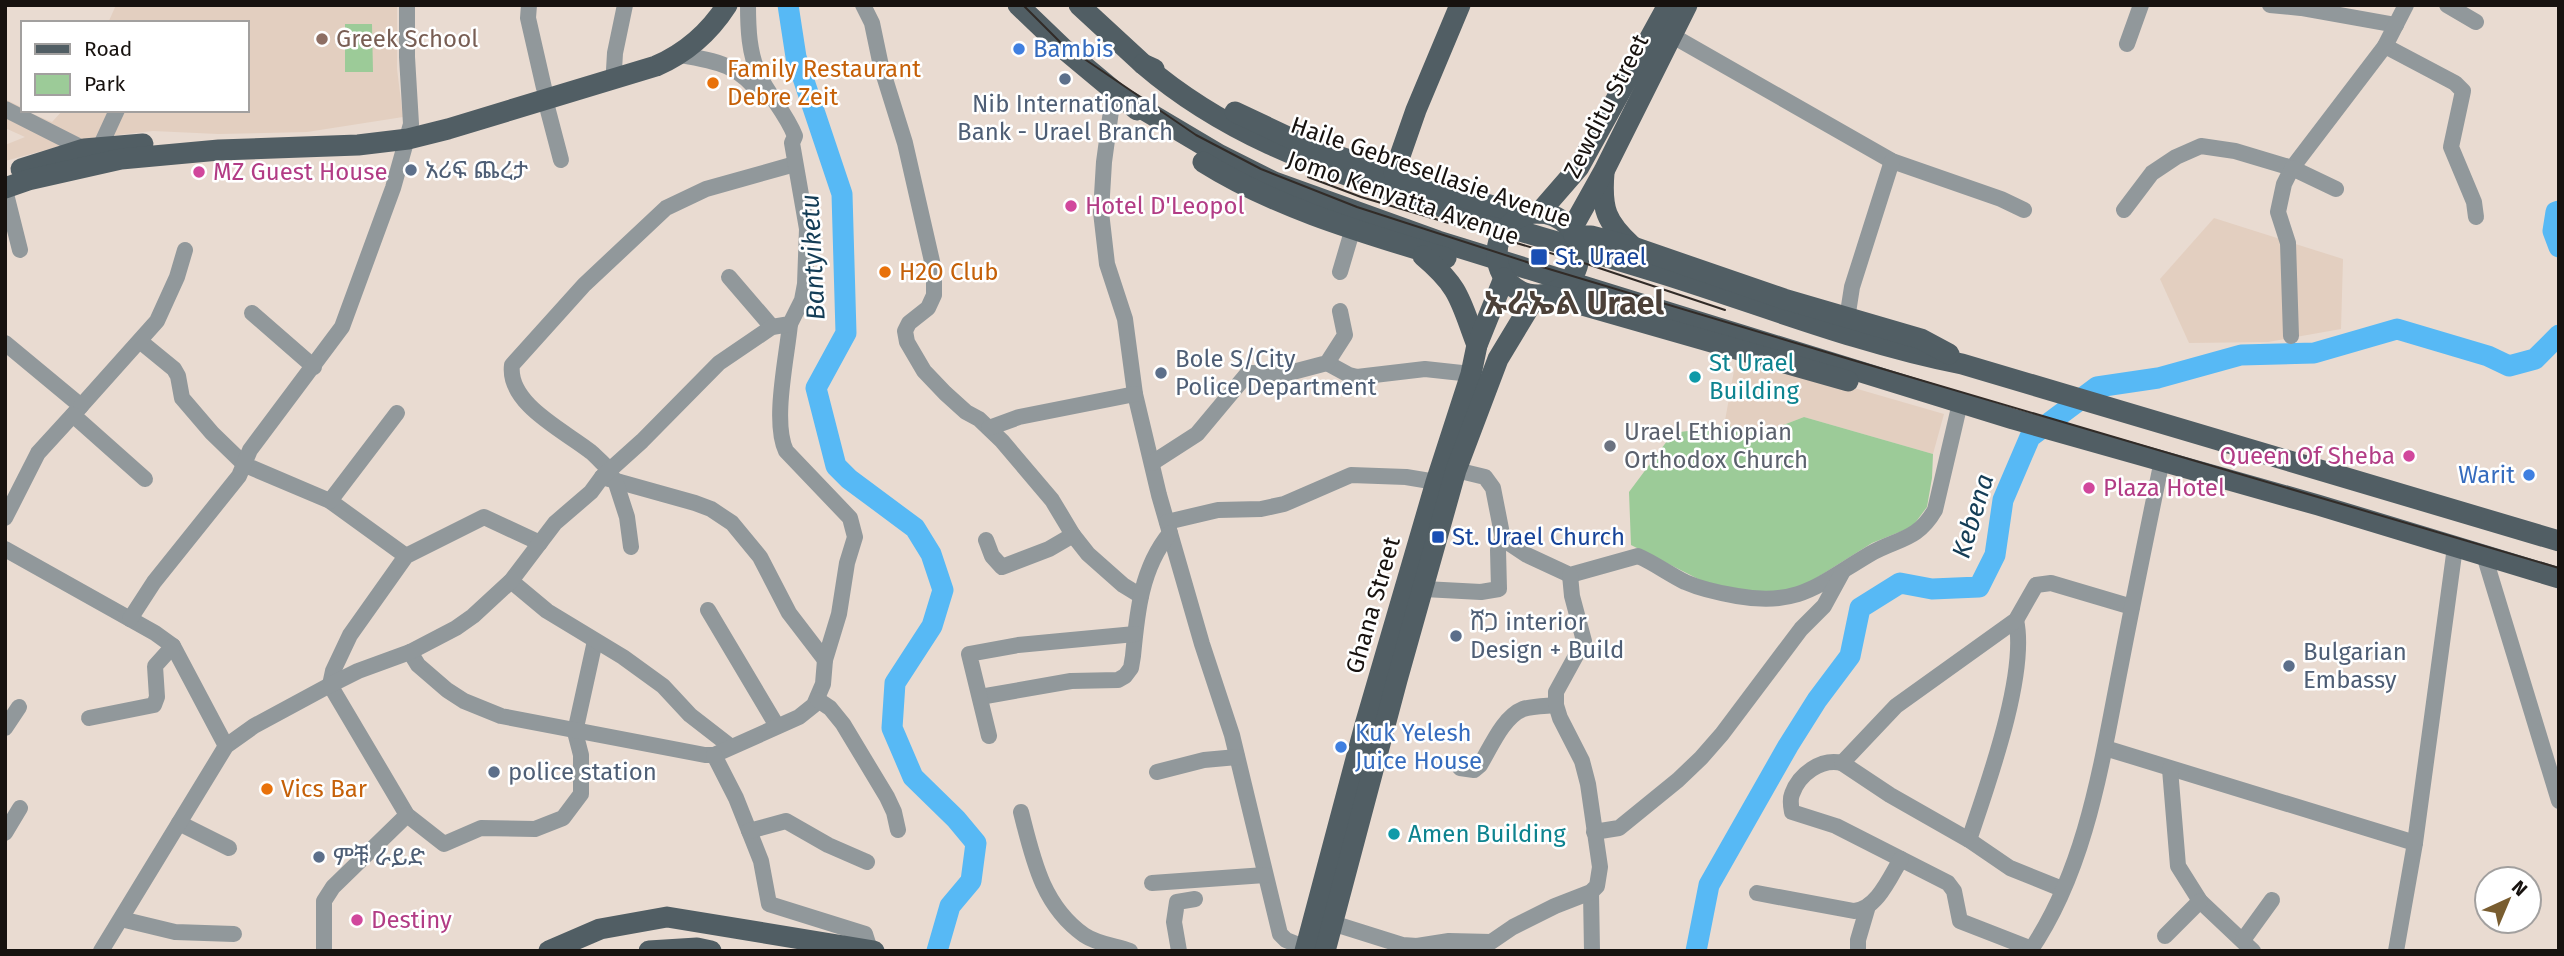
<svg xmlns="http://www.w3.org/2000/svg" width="2564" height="956" viewBox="0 0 2564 956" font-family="'Fira Sans','Noto Sans Ethiopic',sans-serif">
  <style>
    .built { fill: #e3cfc0 }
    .green { fill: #9ccb98 }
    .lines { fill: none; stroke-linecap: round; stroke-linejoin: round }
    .river { stroke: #57b9f5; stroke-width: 21 }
    .minor { stroke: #91989b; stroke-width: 16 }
    .major { stroke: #515e64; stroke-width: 21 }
    .tram { stroke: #312b27; stroke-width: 2 }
    .education-dot { fill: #8d6e63; stroke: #fff; stroke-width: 2.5 }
    .shop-dot { fill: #3f7fe0; stroke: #fff; stroke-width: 2.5 }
    .service-dot { fill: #5c6f8a; stroke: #fff; stroke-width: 2.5 }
    .food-dot { fill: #e8710a; stroke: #fff; stroke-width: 2.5 }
    .hotel-dot { fill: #d1479c; stroke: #fff; stroke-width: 2.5 }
    .transit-dot { fill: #1a4fb4; stroke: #fff; stroke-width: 2.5 }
    .culture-dot { fill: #0f9aa8; stroke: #fff; stroke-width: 2.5 }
    .worship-dot { fill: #6b7280; stroke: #fff; stroke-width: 2.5 }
    .labels { text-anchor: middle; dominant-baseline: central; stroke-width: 5; stroke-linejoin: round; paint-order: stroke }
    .education-label { font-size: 24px; fill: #785e54; stroke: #fff; text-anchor: start }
    .shop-label { font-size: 24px; fill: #366cbe; stroke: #fff; text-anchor: start }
    .food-label { font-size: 24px; fill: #c56008; stroke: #fff; text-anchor: start }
    .service-label { font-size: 24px; fill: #4e5e75; stroke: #fff; text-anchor: start }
    .street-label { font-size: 24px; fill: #17120f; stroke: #fff }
    .hotel-label { font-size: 24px; fill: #b23c85; stroke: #fff; text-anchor: start }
    .transit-label { font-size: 24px; fill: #164399; stroke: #fff; text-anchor: start }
    .culture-label { font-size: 24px; fill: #0d838f; stroke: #fff; text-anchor: start }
    .worship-label { font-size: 24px; fill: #5b616d; stroke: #fff; text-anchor: start }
    .water-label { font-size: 26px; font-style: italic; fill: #143d56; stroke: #fff }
    .district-label { font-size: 32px; font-weight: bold; fill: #4c4139; stroke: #fff }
  </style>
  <rect width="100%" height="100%" fill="#e9dbd1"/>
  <g class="built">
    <polygon points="116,5 397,5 397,69 403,117 307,132 218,134 153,131 118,135 90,138 5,161 5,145 25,137 5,128 5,99 23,108 23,110 52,122 63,110 247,110 247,23 108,23"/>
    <polygon points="2214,218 2343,259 2341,329 2268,342 2189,343 2160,279"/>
    <polygon points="1737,354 1944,414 1933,454 1804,417 1768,431 1724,426"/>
  </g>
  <g class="green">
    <polygon points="345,24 372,24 373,72 345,72"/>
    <polygon points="1804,417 1933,454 1932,478 1927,507 1912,527 1872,543 1802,587 1764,597 1720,590 1631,545 1629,492 1673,433 1724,426 1768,431"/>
  </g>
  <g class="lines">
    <g class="river">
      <polyline points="788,5 796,57 842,194 846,333 816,388 836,466 849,479 915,528 931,554 943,590 932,626 895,683 892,728 913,777 956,819 976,843 971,881 950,906 937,951"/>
      <polyline points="2559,211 2556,212 2553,231 2559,247"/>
      <polyline points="1696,951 1709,885 1788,746 1817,700 1850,656 1860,608 1900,583 1932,589 1979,587 1995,555 2003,500 2030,437 2097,387 2158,378 2241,355 2314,353 2397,329 2488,356 2509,366 2535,359 2559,335"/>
    </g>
    <g class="minor">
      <polyline points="529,5 528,18 544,88"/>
      <polyline points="863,5 872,23 881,66 905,143 934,270 934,295 928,308 909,323 905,331 907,342 924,371 945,393 966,412 979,419 1002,441 1052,500 1073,535 1088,554 1123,585 1141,596"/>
      <polyline points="2270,5 2301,8 2396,25"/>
      <polyline points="2447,5 2476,22"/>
      <polyline points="1664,31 1892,161 2001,199 2024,210"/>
      <polyline points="2127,44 2141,5"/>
      <polyline points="2385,46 2455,83 2463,91 2451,147 2474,202 2476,217"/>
      <path d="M 680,55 C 718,61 740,65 764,99"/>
      <polyline points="614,70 615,53 625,5"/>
      <polyline points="1114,89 1104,162 1101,212 1107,264 1125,319 1135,394 1159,495 1202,644 1232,735 1280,934 1286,940 1306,948"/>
      <polyline points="545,99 561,160"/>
      <polyline points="5,109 84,149"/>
      <polyline points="101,156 100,147 117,110"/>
      <polyline points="5,190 20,250"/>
      <polyline points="2124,210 2152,173 2176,157 2201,146 2235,151 2292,168 2385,46 2406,5"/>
      <polyline points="1340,272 1353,228"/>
      <polyline points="729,277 772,327"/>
      <polyline points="252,313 314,367"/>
      <polyline points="1847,319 1852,287 1892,161"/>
      <polyline points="2291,336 2288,243 2278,212 2284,184 2292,168 2336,189"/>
      <polyline points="141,342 174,369 178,376 182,398 212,433 245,465 330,501 406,556"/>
      <polyline points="5,343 81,406 38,453 5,518"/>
      <polyline points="1327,363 1349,375 1357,377 1425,369 1471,374"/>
      <polyline points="81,406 157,321 177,277 185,250"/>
      <polyline points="73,415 145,479"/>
      <polyline points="989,428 1019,417 1135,394"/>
      <polyline points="1152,463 1197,434 1248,373 1289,373 1327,363 1345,335 1340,311"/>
      <path d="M 611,471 C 604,465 598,458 591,452 C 565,431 507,404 512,365 L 584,285 L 666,208 L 706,189 L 795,164"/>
      <polyline points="602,477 695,503 711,509 732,523 760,557 789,613 825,660"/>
      <polyline points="615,480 627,517 631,547"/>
      <polyline points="330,501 397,413"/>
      <polyline points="1167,522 1218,510 1261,509 1284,504 1351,475 1406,477 1436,482"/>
      <path d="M 1503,539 L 1527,555 L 1570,575 L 1638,556 C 1654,563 1669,574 1685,582 C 1701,589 1719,593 1737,596 C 1800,607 1819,584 1870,554 C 1898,538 1917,541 1935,510 L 1960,403"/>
      <polyline points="986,540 992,556 1002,567 1049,549 1073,535"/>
      <polyline points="540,543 484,517 406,556 350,635 333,671 330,685 407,815 444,844 481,828 535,829 563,818 581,794 581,755 575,732 595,641"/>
      <polyline points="5,549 155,633 173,646 226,746"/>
      <polyline points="2484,555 2559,801"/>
      <polyline points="511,581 547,611 623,657 663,686 690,715 730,746"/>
      <polyline points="1424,589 1481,592 1499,589 1498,550 1503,539 1493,488 1485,477 1456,470"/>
      <polyline points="708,610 777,726"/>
      <polyline points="130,619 154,582 239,476 250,450 342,327 393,188 411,124 407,57 407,5"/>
      <path d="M 410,652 L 418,665 L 447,690 L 464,701 L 501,716 L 705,755 L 714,755 L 799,717 L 814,705 L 823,684 L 825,660 L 839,614 L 847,563 L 855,537 L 850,518 L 786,451 C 772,422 787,357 790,324"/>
      <path d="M 980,697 L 1071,681 L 1118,680 L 1125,676 L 1131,668 L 1133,656 C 1137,613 1141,568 1170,533"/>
      <polyline points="818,700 830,708 843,724 887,797 894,812 898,830"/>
      <polyline points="89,718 154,705 157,697 155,666 173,646"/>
      <polyline points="5,728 19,707"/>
      <polyline points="989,736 969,654 1018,645 1135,634"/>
      <polyline points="2105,748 2415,843"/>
      <polyline points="714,755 736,798 761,861 769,904 865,934 870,950"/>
      <path d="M 1842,763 C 1821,758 1799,774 1792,794 C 1790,799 1791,807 1792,812 L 1836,826 L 1948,883 L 1954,891 L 1960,921 L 2032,949"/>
      <path d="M 1460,768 L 1474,770 L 1480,765 C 1491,747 1503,717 1523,709 C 1533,706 1546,706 1556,705"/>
      <polyline points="2170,769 2178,866 2200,901 2253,951"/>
      <polyline points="1157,772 1204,760 1237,757"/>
      <path d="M 1021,812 C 1033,859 1042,905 1084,935 C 1097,944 1116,946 1130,951"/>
      <polyline points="179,823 229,848"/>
      <polyline points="749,831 786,821 828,845 867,862"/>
      <polyline points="1594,832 1619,828 1678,780 1701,758 1722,734 1801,629 1824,606 1842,573"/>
      <polyline points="5,833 20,808"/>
      <path d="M 1969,840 C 1987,786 2028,674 2016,620"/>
      <polyline points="1152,883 1265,875"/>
      <polyline points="2062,889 2010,868 1969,840 1890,795 1842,763 1896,706 2016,620 2036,585 2051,583 2132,607"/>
      <polyline points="1591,892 1592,951"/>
      <path d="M 1757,893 L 1854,911 C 1877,909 1890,877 1901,859"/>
      <polyline points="121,919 175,932 234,934"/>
      <polyline points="1332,923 1402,945 1417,946 1449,941 1491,942 1513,927 1555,906 1591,892 1597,886 1600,867 1588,784 1582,761 1560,718 1556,705 1556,692 1584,641 1572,596 1570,575"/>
      <polyline points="2165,936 2200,901"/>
      <polyline points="2243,940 2272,900"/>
      <path d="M 101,951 L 226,746 L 254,726 L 330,685 L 358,671 L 410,652 L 456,628 L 473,616 L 511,581 L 555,523 L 591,492 L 602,477 L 642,441 L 719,363 L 772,327 L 790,324 L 802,300 L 805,284 L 807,229 L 792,143 L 795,136 C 786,113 769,96 759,75 C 749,53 748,29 748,5"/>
      <polyline points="324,951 324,901 333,887 407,815"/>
      <polyline points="1179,951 1174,922 1177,902 1195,899"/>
      <polyline points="1858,951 1858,940 1868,906"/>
      <path d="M 2030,951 C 2087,868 2102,760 2121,664 C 2134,596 2148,528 2162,460"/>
      <polyline points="2396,951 2415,843 2455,547"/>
    </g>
    <g class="major">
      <polyline points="1018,5 1065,50 1137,110"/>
      <polyline points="1079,5 1143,64 1154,69"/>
      <path d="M 1143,64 C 1222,132 1312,165 1410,197 C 1494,224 1579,248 1663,274 C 1762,305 1860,344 1962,364 L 2559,541"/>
      <polyline points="1129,101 1220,155 1274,182 1438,241 2013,419 2318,505 2559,578"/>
      <polyline points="1235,112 1307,146 1477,202 1527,214"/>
      <path d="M 1203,162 C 1276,208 1364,233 1446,258"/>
      <polyline points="21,169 84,149 143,144"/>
      <polyline points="1394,173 1416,110 1460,5"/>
      <path d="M 1604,173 C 1601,209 1606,222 1632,246"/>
      <path d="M 5,188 L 28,180 L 121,159 L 219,150 L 358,145 L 408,139 L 448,129 L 656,66 C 686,53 709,33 727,5"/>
      <circle cx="1538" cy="254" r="41"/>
      <polyline points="1539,213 1579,167 1668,5"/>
      <polyline points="1571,230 1604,171 1687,5"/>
      <polyline points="1574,236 1591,236 1633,247 1784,299 1921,339 1949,354"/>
      <path d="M 1423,256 C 1461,288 1460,301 1477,345"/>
      <polyline points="1547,295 1848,381"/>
      <polyline points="549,951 600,929 667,917 874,951"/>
      <polyline points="649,951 697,948 711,951"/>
      <polyline points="1305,951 1365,725 1436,482 1471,374 1477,345 1504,278"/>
      <polyline points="1325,951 1397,680 1456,470 1498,359 1536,296"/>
    </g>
    <g class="tram">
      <polyline points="1023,5 1061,43 1196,135 1261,169 1357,207 1539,266 1849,359 2559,568"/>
      <polyline points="1308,177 1361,197 1587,264 1725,310"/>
    </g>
  </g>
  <circle class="education-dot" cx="322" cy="39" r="7"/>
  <g class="shop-dot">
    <circle cx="1019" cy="49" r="7"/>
    <circle cx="2529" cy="475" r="7"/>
    <circle cx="1341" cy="747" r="7"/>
  </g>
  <g class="service-dot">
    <circle cx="1065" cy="79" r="7"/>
    <circle cx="411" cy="170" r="7"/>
    <circle cx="1161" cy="373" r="7"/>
    <circle cx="1456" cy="636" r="7"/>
    <circle cx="2289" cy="666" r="7"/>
    <circle cx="494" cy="772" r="7"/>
    <circle cx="319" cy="857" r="7"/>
  </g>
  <g class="food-dot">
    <circle cx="713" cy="83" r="7"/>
    <circle cx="885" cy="272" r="7"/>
    <circle cx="267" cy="789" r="7"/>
  </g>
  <g class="hotel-dot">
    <circle cx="199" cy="172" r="7"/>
    <circle cx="1071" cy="206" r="7"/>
    <circle cx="2409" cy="456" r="7"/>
    <circle cx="2089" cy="488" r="7"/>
    <circle cx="357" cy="920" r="7"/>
  </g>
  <g class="transit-dot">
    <rect x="1530" y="248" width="18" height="18" rx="3.5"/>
    <rect x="1431" y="530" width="14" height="14" rx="3.5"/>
  </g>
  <g class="culture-dot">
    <circle cx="1695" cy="377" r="7"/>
    <circle cx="1394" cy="834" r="7"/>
  </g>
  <circle class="worship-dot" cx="1610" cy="446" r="7"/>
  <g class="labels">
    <g class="education-label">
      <text x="336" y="39">Greek School</text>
    </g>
    <g class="shop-label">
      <text x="1033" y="49">Bambis</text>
      <text x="2515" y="475" text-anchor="end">Warit</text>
      <text x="1355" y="733">Kuk Yelesh<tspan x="1355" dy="28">Juice House</tspan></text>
    </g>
    <g class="food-label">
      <text x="727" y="69">Family Restaurant<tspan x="727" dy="28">Debre Zeit</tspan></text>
      <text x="899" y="272">H2O Club</text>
      <text x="281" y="789">Vics Bar</text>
    </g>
    <g class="service-label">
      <text x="1065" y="104" text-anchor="middle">Nib International<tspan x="1065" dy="28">Bank - Urael Branch</tspan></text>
      <text x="425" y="170">አሪፍ ጨረታ</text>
      <text x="1175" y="359">Bole S/City<tspan x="1175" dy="28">Police Department</tspan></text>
      <text x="1470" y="622">ሸጋ interior<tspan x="1470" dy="28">Design + Build</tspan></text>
      <text x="2303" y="652">Bulgarian<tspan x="2303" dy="28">Embassy</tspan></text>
      <text x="508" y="772">police station</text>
      <text x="333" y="857">ምቹ ራይድ</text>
    </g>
    <g class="street-label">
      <text transform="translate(1606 106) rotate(-63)">Zewditu Street</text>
      <text transform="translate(1431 172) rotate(19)">Haile Gebresellasie Avenue</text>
      <text transform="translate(1403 198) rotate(19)">Jomo Kenyatta Avenue</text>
      <text transform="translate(1373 605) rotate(-74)">Ghana Street</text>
    </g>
    <g class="hotel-label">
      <text x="213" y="172">MZ Guest House</text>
      <text x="1085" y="206">Hotel D'Leopol</text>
      <text x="2395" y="456" text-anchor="end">Queen Of Sheba</text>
      <text x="2103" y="488">Plaza Hotel</text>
      <text x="371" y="920">Destiny</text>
    </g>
    <g class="transit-label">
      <text x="1555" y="257">St. Urael</text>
      <text x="1452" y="537">St. Urael Church</text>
    </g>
    <g class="culture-label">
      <text x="1709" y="363">St Urael<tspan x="1709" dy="28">Building</tspan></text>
      <text x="1408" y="834">Amen Building</text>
    </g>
    <g class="worship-label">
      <text x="1624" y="432">Urael Ethiopian<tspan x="1624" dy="28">Orthodox Church</tspan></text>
    </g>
    <g class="water-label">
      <text transform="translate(813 257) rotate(-93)">Bantyiketu</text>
      <text transform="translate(1973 516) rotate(-73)">Kebena</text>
    </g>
    <g class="district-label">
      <text x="1574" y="303">ኡራኤል Urael</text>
    </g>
  </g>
  <rect width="2564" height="956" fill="none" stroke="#17120f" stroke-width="14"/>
  <rect x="21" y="21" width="228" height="91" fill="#ffffff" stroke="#a2a09f" stroke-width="2"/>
  <rect x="35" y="44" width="35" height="10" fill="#515e64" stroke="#a2a09f" stroke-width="2"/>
  <text x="84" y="56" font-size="21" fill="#17120f">Road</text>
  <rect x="35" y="74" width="35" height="21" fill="#9ccb98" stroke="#a2a09f" stroke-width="2"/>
  <text x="84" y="91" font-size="21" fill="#17120f">Park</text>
  <g transform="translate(2508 900) rotate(44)"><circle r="33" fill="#ffffff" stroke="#a2a09f" stroke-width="2"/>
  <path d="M0-5L12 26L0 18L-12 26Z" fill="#795d30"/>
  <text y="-10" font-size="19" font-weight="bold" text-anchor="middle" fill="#17120f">N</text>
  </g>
</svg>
